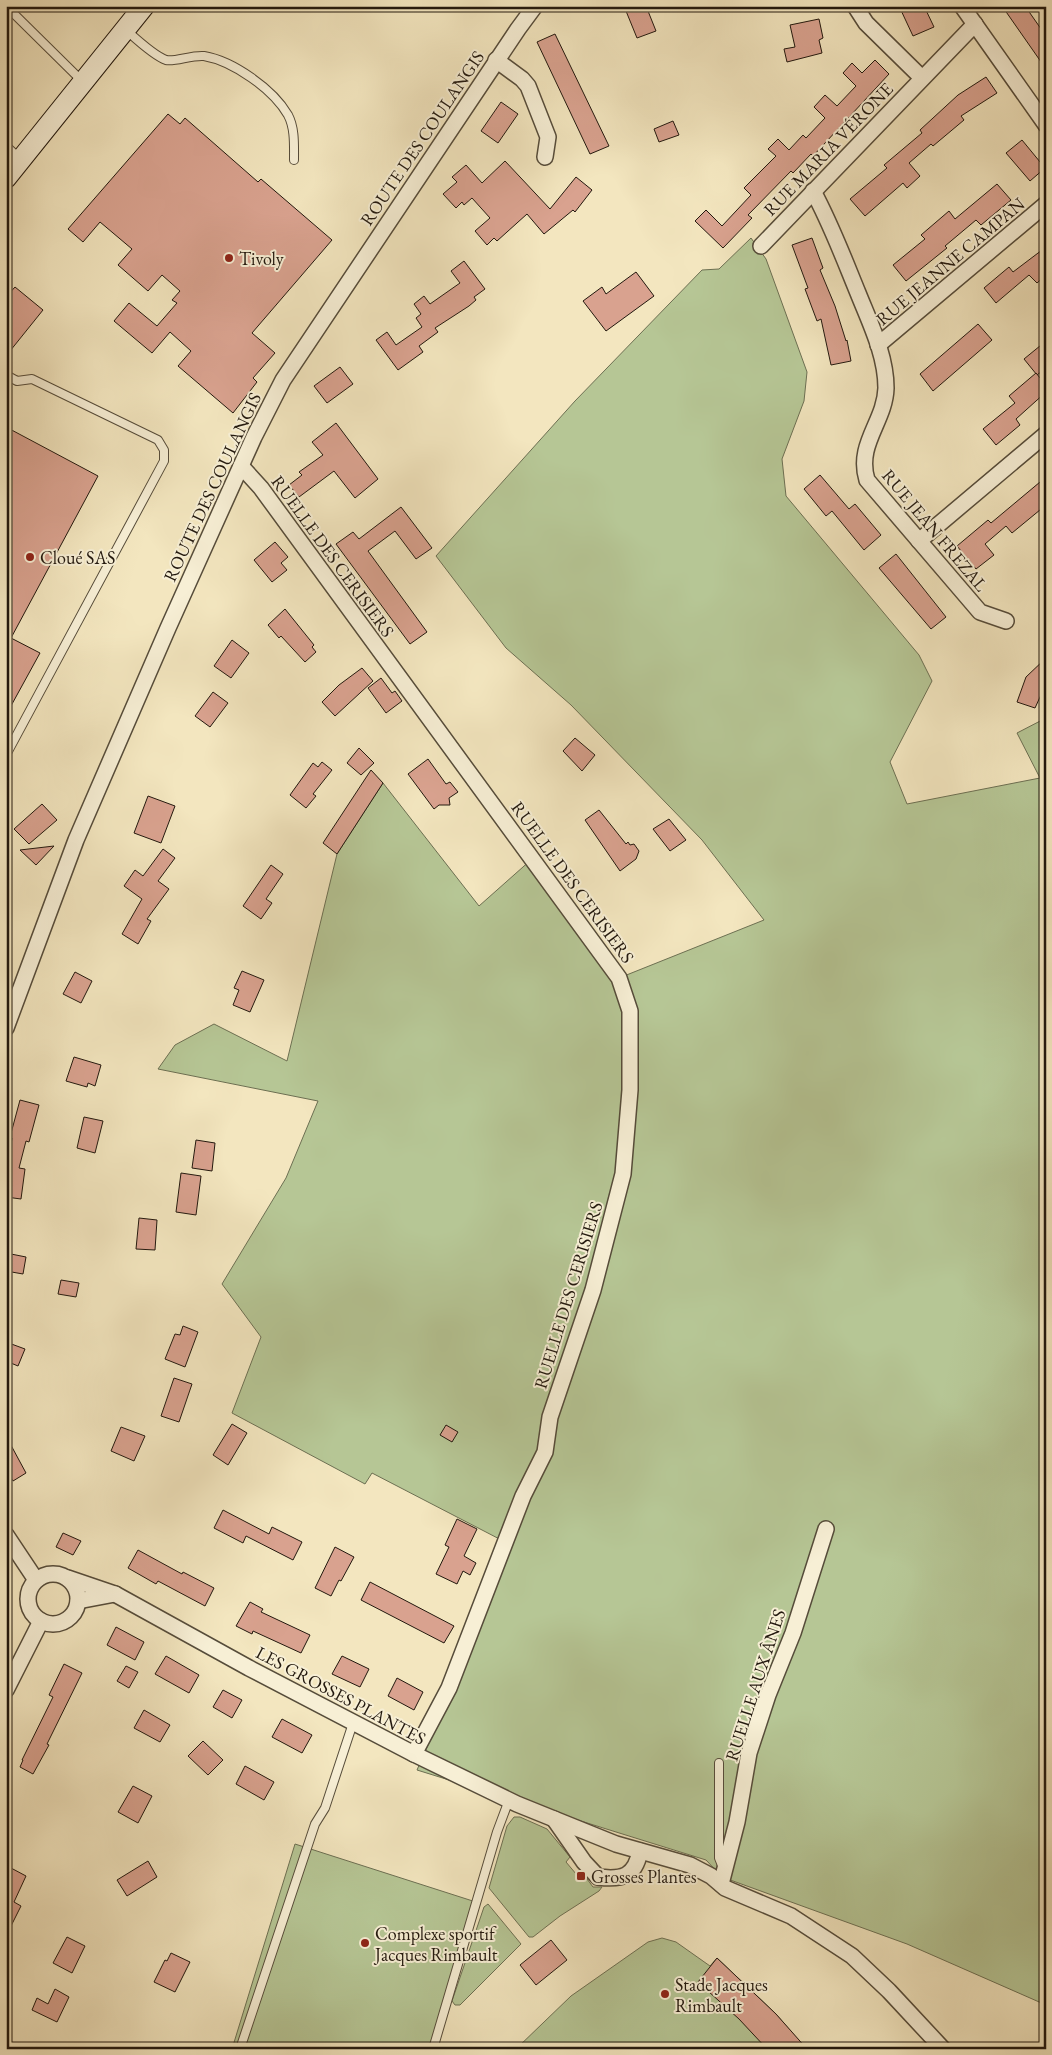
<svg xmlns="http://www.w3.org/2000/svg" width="1052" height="2055" viewBox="0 0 1052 2055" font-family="'EB Garamond',serif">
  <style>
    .green { fill: #b6c695; stroke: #6c6f52 }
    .building { fill: #d9a28f; stroke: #22180e }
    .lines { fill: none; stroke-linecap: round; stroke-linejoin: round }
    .service-casing { stroke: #564c3a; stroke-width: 10 }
    .minor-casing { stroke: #564c3a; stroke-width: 18 }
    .secondary-casing { stroke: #22180e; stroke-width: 22 }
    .service { stroke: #f7efd5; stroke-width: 8 }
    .minor { stroke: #f7efd5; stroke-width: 15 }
    .secondary { stroke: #f7efd5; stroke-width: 20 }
    .poi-dot { fill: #8f2418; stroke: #f7efd5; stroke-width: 2 }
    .labels { text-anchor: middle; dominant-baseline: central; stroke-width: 4; stroke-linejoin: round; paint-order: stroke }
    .street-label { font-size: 18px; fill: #22180e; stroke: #f7efd5 }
    .poi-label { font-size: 18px; fill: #22180e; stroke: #f7efd5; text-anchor: start }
  </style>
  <rect width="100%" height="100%" fill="#f3e6bf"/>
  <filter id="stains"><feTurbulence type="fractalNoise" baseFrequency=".004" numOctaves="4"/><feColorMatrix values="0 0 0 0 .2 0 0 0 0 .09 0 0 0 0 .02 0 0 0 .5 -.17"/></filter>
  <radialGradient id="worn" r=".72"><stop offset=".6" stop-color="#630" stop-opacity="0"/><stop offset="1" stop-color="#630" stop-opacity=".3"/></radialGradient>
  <g class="green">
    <polygon points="751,238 766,259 807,372 804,401 782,459 786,496 919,655 932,681 890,762 907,804 1040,778 1017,733 1046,718 1046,2005 907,1944 722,1877 706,1860 417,1770 474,1639 511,1545 372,1473 365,1484 232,1413 261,1337 222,1284 286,1178 318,1101 158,1069 175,1045 214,1024 287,1061 337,854 383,783 479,906 532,859 619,978 764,920 702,840 571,705 506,648 436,556 575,401 702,270 719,269"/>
    <polygon points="514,1817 520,1817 547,1829 570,1857 566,1862 582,1881 587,1879 593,1887 602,1887 599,1891 560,1916 533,1937 529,1937 489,1888 507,1826"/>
    <polygon points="295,1844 479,1903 431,2049 232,2049"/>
    <polygon points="488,1904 521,1944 460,2005 455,2005 452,2001 484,1907"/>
    <polygon points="662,1938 676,1942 710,1966 717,1958 776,2014 806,2049 516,2049 571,1996 648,1942"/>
  </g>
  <g class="building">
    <polygon points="639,6 646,6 656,31 637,38 626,11"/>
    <polygon points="899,6 924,6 934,27 913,36"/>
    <polygon points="1002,6 1025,6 1046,36 1046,69"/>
    <polygon points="819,19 823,38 819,40 822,53 787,62 784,49 795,47 790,25"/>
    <polygon points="555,34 609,146 590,154 537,42"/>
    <polygon points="875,60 889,74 813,156 811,154 793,173 791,171 748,215 752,218 723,248 695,221 706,210 722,226 751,195 744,188 776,156 768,149 778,139 789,150 803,135 806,138 825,118 814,107 825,95 837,106 856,86 843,73 852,63 862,73"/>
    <polygon points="986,77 997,93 961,116 964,120 933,146 931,144 909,163 920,176 907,188 903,183 865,216 850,199 887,168 884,165 922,133 920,130 958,95"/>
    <polygon points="501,102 518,114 498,143 481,131"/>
    <polygon points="168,114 180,124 185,118 258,182 261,179 332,240 252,333 275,353 253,378 257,382 233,413 178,366 191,351 170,332 152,353 114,321 129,303 157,326 177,303 172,300 180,291 162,275 148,291 118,265 132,249 100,222 83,242 68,229"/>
    <polygon points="673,121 679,135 659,142 654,129"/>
    <polygon points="1022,140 1045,168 1030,181 1006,153"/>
    <polygon points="505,161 550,209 576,177 592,190 575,212 573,210 544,234 527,214 497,241 494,238 487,245 475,231 490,218 472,198 464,205 462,202 456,208 443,194 457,182 452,177 466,165 482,183"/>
    <polygon points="997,184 1011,200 981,225 976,220 945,246 947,248 906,281 893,265 925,239 921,235 949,211 955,219"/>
    <polygon points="812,238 823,268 820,270 835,306 846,341 847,340 851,361 831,365 821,319 817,321 805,289 808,288 792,245"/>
    <polygon points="1046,247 1046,275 1037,283 1029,275 996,303 984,288 1009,267 1013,272"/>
    <polygon points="464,261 485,289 474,297 476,300 469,306 435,328 438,332 419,346 423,352 398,370 376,340 387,332 396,345 422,327 416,318 421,314 414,304 424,296 430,304 460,283 451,271"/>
    <polygon points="636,272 654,296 606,331 583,301 602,287 606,294"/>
    <polygon points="15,287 43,310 6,356 6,297"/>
    <polygon points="978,324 992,340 933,391 920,374"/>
    <polygon points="1046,341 1046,368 1037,375 1024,359"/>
    <polygon points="340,367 353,384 327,403 314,386"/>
    <polygon points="1036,373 1046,385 1046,392 1016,419 1020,425 996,445 983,429 1015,403 1009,396"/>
    <polygon points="336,423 378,479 355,498 334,471 299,497 289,485 302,475 299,472 323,455 312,442"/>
    <polygon points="6,427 98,476 11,638 40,653 6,715"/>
    <polygon points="820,475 849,509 855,504 881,535 864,550 832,511 826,516 804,489"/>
    <polygon points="1046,477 1046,505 1012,533 1006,526 985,544 994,555 976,569 957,546 988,520 991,523"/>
    <polygon points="401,507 432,548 416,559 395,531 368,551 427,632 410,644 336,544 353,532 359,539"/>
    <polygon points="275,542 288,557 281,563 287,570 272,582 254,560"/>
    <polygon points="896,554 946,617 931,629 879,568"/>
    <polygon points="285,609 314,645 312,647 316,652 305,662 281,636 279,638 268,625"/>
    <polygon points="232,640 249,653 231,678 214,666"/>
    <polygon points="1046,658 1046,684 1035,708 1017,702 1026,677"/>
    <polygon points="362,668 373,681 335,716 322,702 339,685"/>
    <polygon points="381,678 392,693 395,691 402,701 386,713 368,688"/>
    <polygon points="213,692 228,703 210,727 195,716"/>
    <polygon points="575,738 595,755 582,771 563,751"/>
    <polygon points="359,748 374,763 361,775 347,763"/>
    <polygon points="428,759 446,784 450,782 458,792 449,798 450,805 439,805 434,809 408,774"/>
    <polygon points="322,762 332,770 313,794 316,796 306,808 290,795 313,763 318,767"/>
    <polygon points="371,770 383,783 337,854 323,843"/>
    <polygon points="148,796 175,806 161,843 134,833"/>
    <polygon points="42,804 57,820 29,844 14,829"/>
    <polygon points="599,810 626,844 628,842 630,845 634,844 639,851 636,859 620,871 585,820"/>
    <polygon points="669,819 686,840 670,851 653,829"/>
    <polygon points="54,846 36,865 20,850"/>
    <polygon points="163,849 175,858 158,881 169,889 147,919 151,921 138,944 122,934 142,899 124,886 135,870 143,876"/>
    <polygon points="271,865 283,874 266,899 272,903 261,919 243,906"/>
    <polygon points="242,971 264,980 250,1012 233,1005 239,990 234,988"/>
    <polygon points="75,972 92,981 81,1003 63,994"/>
    <polygon points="74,1057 101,1065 95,1086 88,1083 87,1087 66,1081"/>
    <polygon points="20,1100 39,1105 29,1142 26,1141 19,1168 25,1169 21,1199 6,1197 6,1177 12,1138 10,1137"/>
    <polygon points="84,1117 103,1121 95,1153 77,1148"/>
    <polygon points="196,1140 215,1143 212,1171 192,1168"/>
    <polygon points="181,1173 201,1176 196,1215 176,1212"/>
    <polygon points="139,1218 157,1220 155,1250 136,1249"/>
    <polygon points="6,1253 26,1257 23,1274 6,1271"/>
    <polygon points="61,1280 79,1283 76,1297 58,1294"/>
    <polygon points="183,1326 198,1332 185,1367 165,1359 175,1334 180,1335"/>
    <polygon points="6,1342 25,1349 18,1366 6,1361"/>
    <polygon points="174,1378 192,1384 179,1422 161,1416"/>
    <polygon points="232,1424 247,1433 228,1465 213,1455"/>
    <polygon points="446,1425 458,1432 452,1442 440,1435"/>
    <polygon points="121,1427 145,1436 134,1461 111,1451"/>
    <polygon points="6,1436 26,1473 13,1481 6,1469"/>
    <polygon points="223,1510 269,1534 272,1527 302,1542 293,1560 246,1536 243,1543 214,1528"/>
    <polygon points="457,1519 477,1529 464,1556 476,1563 470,1575 463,1571 457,1584 436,1574 449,1547 445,1545"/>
    <polygon points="63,1533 81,1541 73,1555 56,1547"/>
    <polygon points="335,1547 354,1557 341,1581 339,1580 331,1596 315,1588"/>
    <polygon points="138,1550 182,1574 183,1572 214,1588 205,1606 158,1581 156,1584 128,1568"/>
    <polygon points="370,1582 454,1626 444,1643 361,1600"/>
    <polygon points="250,1602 263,1609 261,1612 310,1635 301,1653 253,1631 252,1634 236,1626"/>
    <polygon points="116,1627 144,1642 135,1660 107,1645"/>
    <polygon points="166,1656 199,1675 189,1693 155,1674"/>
    <polygon points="342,1656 369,1669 360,1687 332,1674"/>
    <polygon points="64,1664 82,1673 47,1744 49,1745 33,1774 20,1767 23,1760 22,1760 53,1697 49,1695"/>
    <polygon points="126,1666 138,1672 129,1688 117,1681"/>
    <polygon points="397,1678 423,1692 414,1710 388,1696"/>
    <polygon points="223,1690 242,1700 232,1718 213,1707"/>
    <polygon points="144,1710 170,1725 160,1742 134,1728"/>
    <polygon points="282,1719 312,1735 302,1753 272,1737"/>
    <polygon points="203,1741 223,1760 208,1775 188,1756"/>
    <polygon points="245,1766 274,1782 264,1800 236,1784"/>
    <polygon points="133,1786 152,1796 138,1823 118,1812"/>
    <polygon points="148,1861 157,1877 127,1896 117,1880"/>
    <polygon points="11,1868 26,1876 14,1902 21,1906 6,1936 6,1878"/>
    <polygon points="67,1937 85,1946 72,1973 53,1963"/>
    <polygon points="551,1940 567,1960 536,1985 520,1965"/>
    <polygon points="171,1953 190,1962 175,1992 154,1982 165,1960 167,1961"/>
    <polygon points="717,1958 776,2014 807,2049 767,2049 739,2019 698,1982"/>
    <polygon points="55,1989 69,1997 57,2022 32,2010 37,1998 48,2004"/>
  </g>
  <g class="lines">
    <defs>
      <g id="service">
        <polyline points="6,6 83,82"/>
        <path d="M 126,30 C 135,38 154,56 166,60 C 175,62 191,55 204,56 C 233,61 273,89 288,115 C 295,128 294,145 294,160"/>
        <polyline points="6,146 19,158"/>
        <polyline points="6,375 17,381 32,379 158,440 164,450 164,461 6,755"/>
        <polyline points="719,1763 719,1858 723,1868"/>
        <polyline points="240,2049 315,1824 325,1808 353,1723"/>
        <polyline points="433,2049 497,1832 509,1800"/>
      </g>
      <g id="minor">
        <polyline points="855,6 866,23 922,78"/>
        <polyline points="962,6 1046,125"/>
        <polyline points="496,60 522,79 528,86 548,137 545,157"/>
        <path d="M 813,191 C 831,224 844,259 858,293 C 870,323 886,355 886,388 C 885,422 856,444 867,480 L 980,612 L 1006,621"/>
        <polyline points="761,246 975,24"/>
        <polyline points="878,345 1046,204"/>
        <polyline points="241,466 261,488 619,978 630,1011 630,1090 623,1174 593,1290 550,1417 545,1452 523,1496 449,1688 414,1754"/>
        <polyline points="919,541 1046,434"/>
        <polyline points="6,1028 76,840 168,628 254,437 283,380 518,29 535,6"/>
        <polyline points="6,1535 36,1580"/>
        <circle cx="53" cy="1599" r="25"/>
        <polyline points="68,1578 115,1594 249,1668 414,1754 517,1804 616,1844 690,1865 711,1876 725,1888 791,1916 852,1956 889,1991 943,2049"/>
        <polyline points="78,1601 115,1594"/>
        <polyline points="6,1690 41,1621"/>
        <path d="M 554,1819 L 584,1862 L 598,1877 C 622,1880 635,1877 640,1851"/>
        <polyline points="721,1884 737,1822 749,1753 768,1695 793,1633 826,1529"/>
      </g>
      <polyline id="secondary" points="6,178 144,6"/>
    </defs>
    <use href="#service" class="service-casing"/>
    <use href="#minor" class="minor-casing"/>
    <use href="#secondary" class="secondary-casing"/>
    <use href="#service" class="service"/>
    <use href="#minor" class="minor"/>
    <use href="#secondary" class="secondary"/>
  </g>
  <g class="poi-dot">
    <circle cx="229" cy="258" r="5"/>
    <circle cx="30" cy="557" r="5"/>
    <rect x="576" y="1871" width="10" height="10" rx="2.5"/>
    <circle cx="365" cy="1943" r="5"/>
    <circle cx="665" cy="1994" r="5"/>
  </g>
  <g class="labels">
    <g class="street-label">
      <text transform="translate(422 138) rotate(-56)">ROUTE DES COULANGIS</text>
      <text transform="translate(828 149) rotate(-46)">RUE MARIA VÉRONE</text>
      <text transform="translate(950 261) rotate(-40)">RUE JEANNE CAMPAN</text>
      <text transform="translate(212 487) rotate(-65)">ROUTE DES COULANGIS</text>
      <text transform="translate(935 530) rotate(50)">RUE JEAN FREZAL</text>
      <text transform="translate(333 556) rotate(54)">RUELLE DES CERISIERS</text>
      <text transform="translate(573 882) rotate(54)">RUELLE DES CERISIERS</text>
      <text transform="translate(568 1295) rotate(-73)">RUELLE DES CERISIERS</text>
      <text transform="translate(755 1685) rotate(-72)">RUELLE AUX ÂNES</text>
      <text transform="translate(341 1695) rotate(28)">LES GROSSES PLANTES</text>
    </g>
    <g class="poi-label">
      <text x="239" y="258">Tivoly</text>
      <text x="40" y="557">Cloué SAS</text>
      <text x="591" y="1876">Grosses Plantes</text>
      <text x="375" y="1933">Complexe sportif<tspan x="375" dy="21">Jacques Rimbault</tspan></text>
      <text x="675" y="1984">Stade Jacques<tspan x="675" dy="21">Rimbault</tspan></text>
    </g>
  </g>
  <rect width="1052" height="2055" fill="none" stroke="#f3e6bf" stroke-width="25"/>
  <rect x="8" y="8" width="1037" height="2040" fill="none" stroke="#22180e" stroke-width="2.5"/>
  <rect x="12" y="12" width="1027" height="2030" fill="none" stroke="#22180e"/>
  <rect width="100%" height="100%" filter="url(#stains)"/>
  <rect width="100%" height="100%" fill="url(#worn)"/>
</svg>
